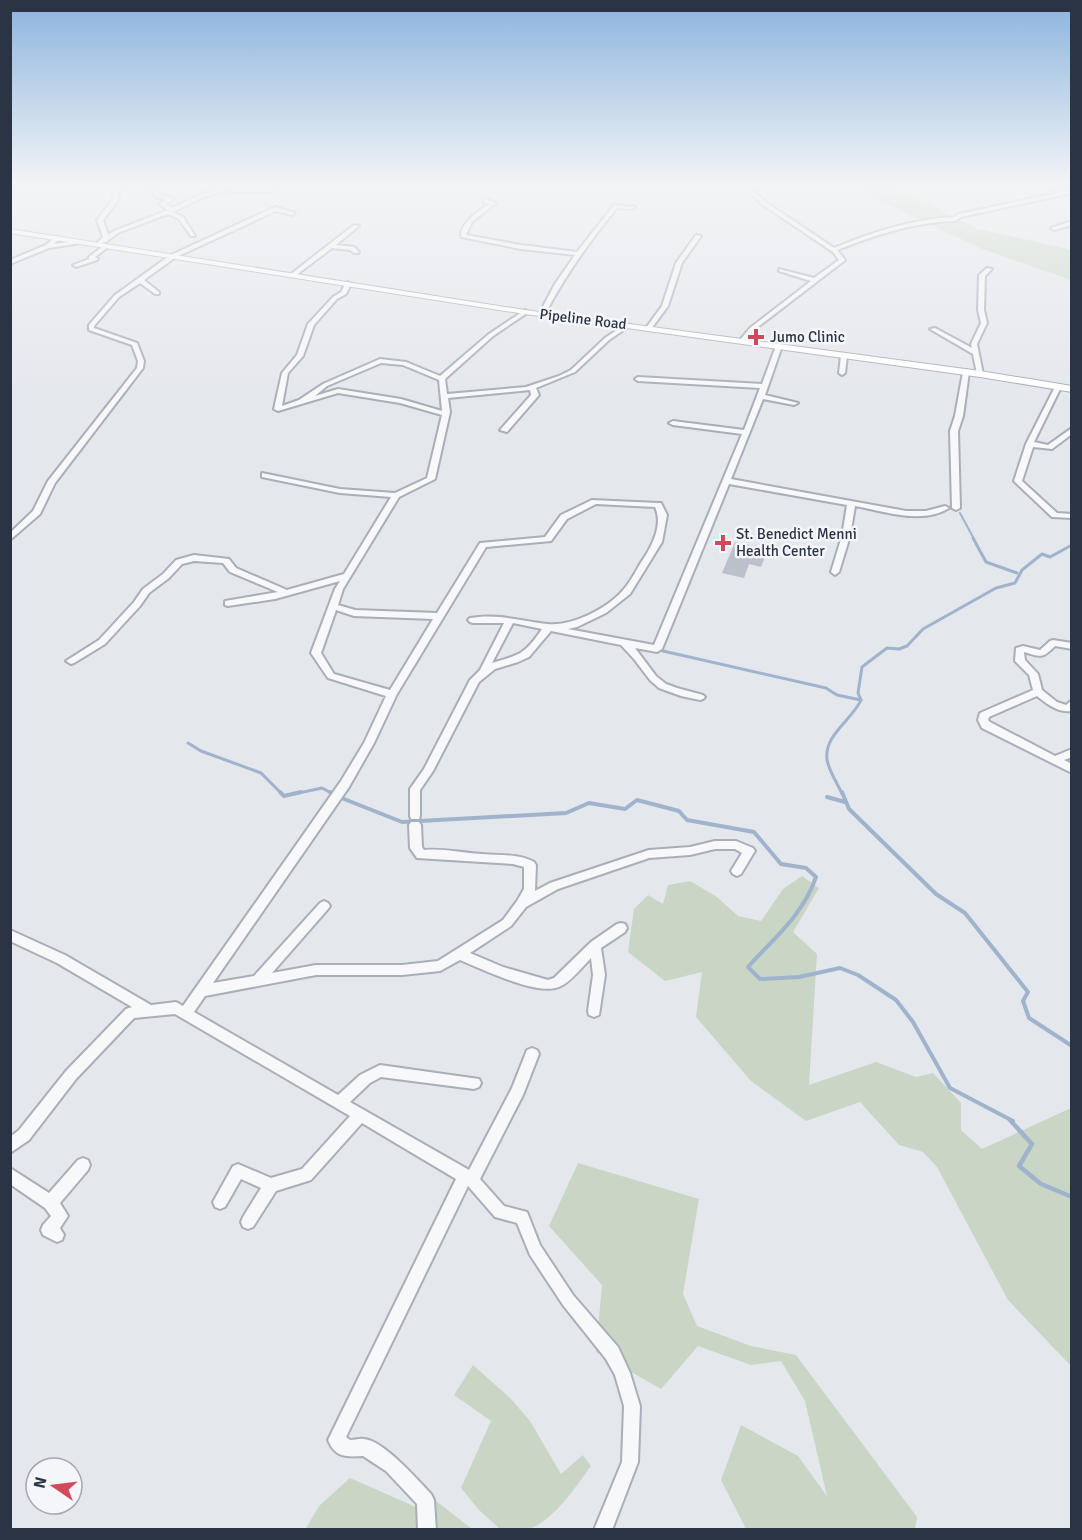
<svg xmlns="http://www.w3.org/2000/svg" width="1082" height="1540" viewBox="0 0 1082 1540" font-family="Signika,sans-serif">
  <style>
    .green { fill: #c9d6c5 }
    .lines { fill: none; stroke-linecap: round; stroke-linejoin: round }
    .stream-far3 { stroke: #9fb4cc; stroke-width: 2 }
    .stream-far2 { stroke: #9fb4cc; stroke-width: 3 }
    .stream-far1 { stroke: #9fb4cc; stroke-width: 4 }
    .stream { stroke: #9fb4cc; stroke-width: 4.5 }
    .building { fill: #bbc0ca }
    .street-casing { stroke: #a9aeb7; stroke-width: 4 }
    .secondary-casing { stroke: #a9aeb7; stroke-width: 2 }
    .street { fill: #f7f8fa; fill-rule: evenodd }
    .secondary { fill: #fff; fill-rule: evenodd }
    .poi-dot { fill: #d1495b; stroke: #f4f6f9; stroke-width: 2 }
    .labels { text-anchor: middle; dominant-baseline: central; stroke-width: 5; stroke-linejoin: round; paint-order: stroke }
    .far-street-label { font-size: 15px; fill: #2b3445; stroke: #f4f6f9 }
    .far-poi-label { font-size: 15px; fill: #2b3445; stroke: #f4f6f9; text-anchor: start }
  </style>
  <rect width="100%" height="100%" fill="#e4e7ec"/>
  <g class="green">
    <polygon points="847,185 892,185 976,228 1071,250 1071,280 982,249"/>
    <polygon points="802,876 819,888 793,932 817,954 809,1085 876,1062 916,1077 933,1073 961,1103 961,1130 982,1149 1071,1108 1071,1366 1008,1300 937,1167 923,1152 899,1145 860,1102 806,1121 751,1081 696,1017 702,972 665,981 628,952 634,909 648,895 663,904 668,885 690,881 717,897 738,916 761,921 783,889"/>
    <polygon points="578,1163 699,1199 683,1294 697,1326 751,1346 796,1355 917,1517 915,1529 746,1529 721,1480 741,1425 798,1456 827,1496 805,1401 781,1361 751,1365 698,1346 661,1389 596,1352 602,1285 549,1226"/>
    <path d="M 473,1365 L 511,1399 L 530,1421 L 561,1474 L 583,1455 L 591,1466 C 577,1485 552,1523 528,1529 C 520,1532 508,1530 500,1529 L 479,1510 L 461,1488 L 491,1421 L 454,1395 Z"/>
    <polygon points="350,1478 418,1508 420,1529 305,1530 319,1506"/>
    <polygon points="436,1501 472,1529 438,1529"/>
  </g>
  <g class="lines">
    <polyline class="stream-far3" points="960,513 974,539"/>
    <g class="stream-far2">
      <polyline points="973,538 986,562 1017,573"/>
      <path d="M 663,651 L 826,688 L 837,695 L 861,700 C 852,720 824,735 827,759 C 828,770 838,784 842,794"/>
      <polyline points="861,700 858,693 862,667 887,648 899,649 907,646 923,629 996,588 1015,583 1022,570 1042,554 1050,557 1072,545"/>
      <polyline points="188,743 201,751 261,773 282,794"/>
      <polyline points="294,794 322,788 333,794"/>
    </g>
    <g class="stream-far1">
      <polyline points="280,792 284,796 301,792"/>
      <polyline points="330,792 333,794"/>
      <polyline points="842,792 849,809 936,894 965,913 1028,992 1023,1001 1029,1018 1072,1046"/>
      <path d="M 339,797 L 402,822 L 566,813 L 589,803 L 625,809 L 637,800 L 679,811 L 687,820 L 754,832 L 781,864 L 806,868 L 816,877 C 803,915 774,938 748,967 L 760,979 L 799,977 L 840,968 L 858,975 L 896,1000 L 913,1022 L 950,1088 L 1013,1121"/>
      <polyline points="827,797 845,802"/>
    </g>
    <polyline class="stream" points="1010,1120 1032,1144 1019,1166 1041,1184 1072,1197"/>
  </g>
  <polygon class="building" points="735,542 768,549 761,567 749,564 744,578 722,573"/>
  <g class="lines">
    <defs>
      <g id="street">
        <path d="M 119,185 L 124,185 L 118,194 L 119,199 L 103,220 L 108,235 L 114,231 L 168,210 L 159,204 L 166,199 L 156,197 L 151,188 L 155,188 L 160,195 L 173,198 L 173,200 L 166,204 L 172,208 C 191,199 219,184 241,185 L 204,197 L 173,212 L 183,217 L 195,236 L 191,236 L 179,219 L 168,214 L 118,233 L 106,242 L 98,244 L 97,243 L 103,237 L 97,220 L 113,199 L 112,194 Z"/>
        <path d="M 742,185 L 747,185 L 767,203 L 834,248 C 872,232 912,219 954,217 L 959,214 L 1061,192 L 1045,185 C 1054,185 1063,192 1072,190 L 1072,193 L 961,217 L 955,221 C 914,222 876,235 837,250 L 845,260 L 844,261 L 754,330 L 743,342 L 740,340 L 750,328 L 811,281 L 779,271 L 779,269 L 814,278 L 839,260 L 833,252 L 763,205 Z"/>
        <polygon points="230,189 271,188 274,190 271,192 228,192"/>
        <path d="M 485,199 L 496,203 L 472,222 L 466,235 L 521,245 L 577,252 L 614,205 L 635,207 L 632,209 L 617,208 C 589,242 566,274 545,314 L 542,316 L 539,314 L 555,284 L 575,255 L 521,249 L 461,237 C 461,222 477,212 489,204 L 483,202 Z"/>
        <polygon points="275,207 295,213 292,215 276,211 176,257 144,280 159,292 159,294 155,294 140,283 119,297 94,326 94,328 137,343 144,361 143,368 55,483 40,514 10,540 10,533 33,511 48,481 137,368 138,361 132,345 89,330 89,325 115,295 169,256"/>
        <polygon points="1072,221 1072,225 1054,230 1051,228"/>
        <polygon points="354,225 359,226 336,245 354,247 359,252 358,253 354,253 350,250 332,248 295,276 291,276 291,274"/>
        <polygon points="696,235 701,236 682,263 668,306 651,329 647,329 646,328 662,306 676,263"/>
        <polygon points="55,237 60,238 54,244 78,241 81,243 49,248 10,264 10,260 46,245"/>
        <polygon points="103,246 108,247 95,257 98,259 97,260 76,267 73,265 89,259 89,257"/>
        <polygon points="987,268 992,269 985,276 984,310 987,323 977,344 983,374 980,376 977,374 973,354 930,329 935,328 972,348 971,344 981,323 978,310 979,275"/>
        <path d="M 348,282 L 351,284 L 346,294 L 337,299 L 314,325 L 303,356 L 288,373 L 282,406 L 299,400 L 323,384 L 380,359 L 406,362 L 440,376 L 489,334 L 525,310 L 527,311 L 527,313 L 493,336 L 445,379 L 447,394 L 526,387 L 559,376 L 571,370 L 605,338 L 626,324 L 631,325 L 609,340 L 575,372 L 536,388 L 539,395 L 507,432 L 500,430 L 531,395 L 530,390 L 448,398 L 450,412 L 435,479 L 399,497 L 343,589 L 338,605 L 355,610 L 437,613 L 480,543 L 545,537 L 561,515 L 592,500 L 658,503 L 661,503 L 667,515 L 662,542 L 630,594 L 606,613 L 577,627 L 568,629 L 654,645 L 742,434 L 673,425 L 669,423 L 673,421 L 744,430 L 760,388 L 638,381 L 635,379 L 638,377 L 762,384 L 776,346 L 779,344 L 782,346 L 765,395 L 798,403 L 794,405 L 763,399 L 731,479 L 906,511 L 926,511 L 945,506 L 949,508 C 923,525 883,511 855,506 L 850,536 L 839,572 L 835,575 L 831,572 L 842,536 L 847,505 L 729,484 L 662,649 L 657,652 L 635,648 L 656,676 L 666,684 L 677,688 L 703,695 L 705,697 L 703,699 L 700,700 L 681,696 L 659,688 L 650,680 L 634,659 L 621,645 L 551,631 L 529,657 L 518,662 L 495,669 L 479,682 L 433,771 L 420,790 L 420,816 L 419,819 L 411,819 L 410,816 L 410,789 L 424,769 L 470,680 L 480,670 L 504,623 L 473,623 L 470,622 L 468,620 L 470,618 C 496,613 521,621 547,624 C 571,627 609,608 624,589 C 632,580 637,568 644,558 C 653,544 663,524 655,507 L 596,504 L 567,519 L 551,541 L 486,547 L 397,694 L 374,743 L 349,787 L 213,983 L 254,976 L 320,903 L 324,901 L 328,903 L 330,906 L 328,909 L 272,973 L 316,965 L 402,965 L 438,961 L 503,920 L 517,901 L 524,889 L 524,867 L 513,864 L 417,858 L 410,848 L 409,825 L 411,822 L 419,822 L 421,825 L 422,847 L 424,850 C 443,848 462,853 482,854 C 500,856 517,853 534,862 L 536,865 L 535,891 L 550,883 L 649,850 L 690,847 L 715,841 L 736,841 L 753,848 L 755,851 L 753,854 L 741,874 L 737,876 L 733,874 L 731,871 L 742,853 L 735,849 L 715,849 L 690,855 L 649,858 L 558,889 L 526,907 L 511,926 L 470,953 L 503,967 L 548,980 L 554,978 L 591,942 L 617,924 L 621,923 L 625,924 L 627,928 L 625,932 L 601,948 L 605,975 L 599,1015 L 594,1017 L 589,1015 L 588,1011 L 593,975 L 591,958 C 582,967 571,982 559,987 C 537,996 482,969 460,960 L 440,971 L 402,975 L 316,975 L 205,996 L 194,1012 L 338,1095 L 360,1075 L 380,1065 L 479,1079 L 481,1083 L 479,1087 L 474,1089 L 381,1077 L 370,1083 L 350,1102 L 469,1170 L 512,1088 L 527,1050 L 532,1048 L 537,1050 L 539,1054 L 523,1095 L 480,1179 L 504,1206 L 527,1212 L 540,1245 L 573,1295 L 618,1347 L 630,1373 L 640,1406 L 638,1462 L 612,1530 L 594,1530 L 622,1462 L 624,1406 L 615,1375 L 606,1359 L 563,1305 L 530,1255 L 517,1223 L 495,1217 L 468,1186 L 346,1437 L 350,1440 C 354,1440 360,1438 364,1439 C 383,1440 418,1480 431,1494 L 434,1500 L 436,1530 L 418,1530 L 417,1504 L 386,1471 L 363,1456 C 347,1457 335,1458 328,1440 L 456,1179 L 362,1123 L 311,1180 L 276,1191 L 253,1227 L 248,1229 L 243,1227 L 241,1222 L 243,1217 L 261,1188 L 241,1179 L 225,1207 L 220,1209 L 215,1207 L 213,1202 L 233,1166 L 238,1164 L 271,1178 L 302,1169 L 350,1116 L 175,1014 L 134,1018 L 76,1079 L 29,1140 L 10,1153 L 10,1137 L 19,1130 L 66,1071 L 126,1009 L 132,1007 L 57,963 L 10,941 L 10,930 L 65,955 L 151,1005 L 176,1002 L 183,1006 L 341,781 L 364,743 L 386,696 L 328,678 L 311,653 L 335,589 L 340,581 L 275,599 L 228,606 L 225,605 L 225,601 L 278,592 L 230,572 L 223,563 L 194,561 L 182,564 L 169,578 L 149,593 L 140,606 L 105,644 L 74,663 L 71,664 L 66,661 L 99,640 L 134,602 L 143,589 L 163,574 L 176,560 L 194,555 L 229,559 L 236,568 L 287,590 L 344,574 L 391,497 L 340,493 L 262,477 L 262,473 L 340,489 L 395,493 L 427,478 L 442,415 L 400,403 L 338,393 L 278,411 L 274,409 L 282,373 L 297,355 L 308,324 L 333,297 L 341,292 L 345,284 ZM 381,363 L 403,365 L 439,380 L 442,411 L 401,399 L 338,389 L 315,396 L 327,386 ZM 336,610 L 354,616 L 433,619 L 390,690 L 334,674 L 321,653 ZM 513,623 L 542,629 C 525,654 520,655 492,663 Z"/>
        <polygon points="844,354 847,356 845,373 842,375 839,373 841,356"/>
        <polygon points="966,370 969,372 963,416 958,431 960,508 956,510 952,508 950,431 955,416 963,372"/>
        <polygon points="1058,385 1061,387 1034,442 1048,445 1072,428 1072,434 1052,449 1033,447 1022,481 1057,513 1072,514 1072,518 1052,517 1014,481 1026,444 1055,387"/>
        <path d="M 1053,640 L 1072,643 L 1072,649 L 1055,646 C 1042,659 1041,657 1024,652 L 1025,660 L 1038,674 L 1042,690 L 1057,702 L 1066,705 L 1072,700 L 1072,711 C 1058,713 1047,704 1037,696 L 989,717 L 988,720 L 990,722 L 1055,756 L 1072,749 L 1072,757 L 1064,760 L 1072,764 L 1072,773 L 982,728 L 978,720 L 980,713 L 1033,690 L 1029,675 L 1015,661 L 1016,648 L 1023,646 L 1040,650 L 1050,641 Z"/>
        <polygon points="83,1158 88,1160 90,1165 88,1170 60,1203 68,1216 60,1228 64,1235 62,1240 57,1242 43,1235 41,1230 43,1225 51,1216 45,1208 10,1184 10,1168 49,1193 78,1160"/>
      </g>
      <polygon id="secondary" points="10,229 525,310 980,371 1072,386 1072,392 980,377 525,314 10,233"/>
    </defs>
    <use href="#street" class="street-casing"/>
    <use href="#secondary" class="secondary-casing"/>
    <use href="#street" class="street"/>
    <use href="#secondary" class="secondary"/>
  </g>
  <linearGradient id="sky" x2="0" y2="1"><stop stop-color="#8bb4dd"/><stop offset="0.46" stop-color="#f3f4f6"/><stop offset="1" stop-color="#f3f4f6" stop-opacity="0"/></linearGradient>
  <rect width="1082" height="400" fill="url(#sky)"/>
  <g class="poi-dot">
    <path d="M753 328h6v6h6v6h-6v6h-6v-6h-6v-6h6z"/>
    <path d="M720 534h6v6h6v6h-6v6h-6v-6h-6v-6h6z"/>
  </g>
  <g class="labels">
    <g class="far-street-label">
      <text transform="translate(583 319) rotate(7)">Pipeline Road</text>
    </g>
    <g class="far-poi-label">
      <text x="770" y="337">Jumo Clinic</text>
      <text x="736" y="534">St. Benedict Menni<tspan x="736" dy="17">Health Center</tspan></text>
    </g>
  </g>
  <rect width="1082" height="1540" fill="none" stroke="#2b3445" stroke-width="24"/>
  <g transform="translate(54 1486) rotate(284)"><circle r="28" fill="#f4f6f9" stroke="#a4a8b1" stroke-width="1.5"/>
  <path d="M0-4.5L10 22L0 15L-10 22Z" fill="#d1495b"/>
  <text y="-9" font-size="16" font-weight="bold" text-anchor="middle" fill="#2b3445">N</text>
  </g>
</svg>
